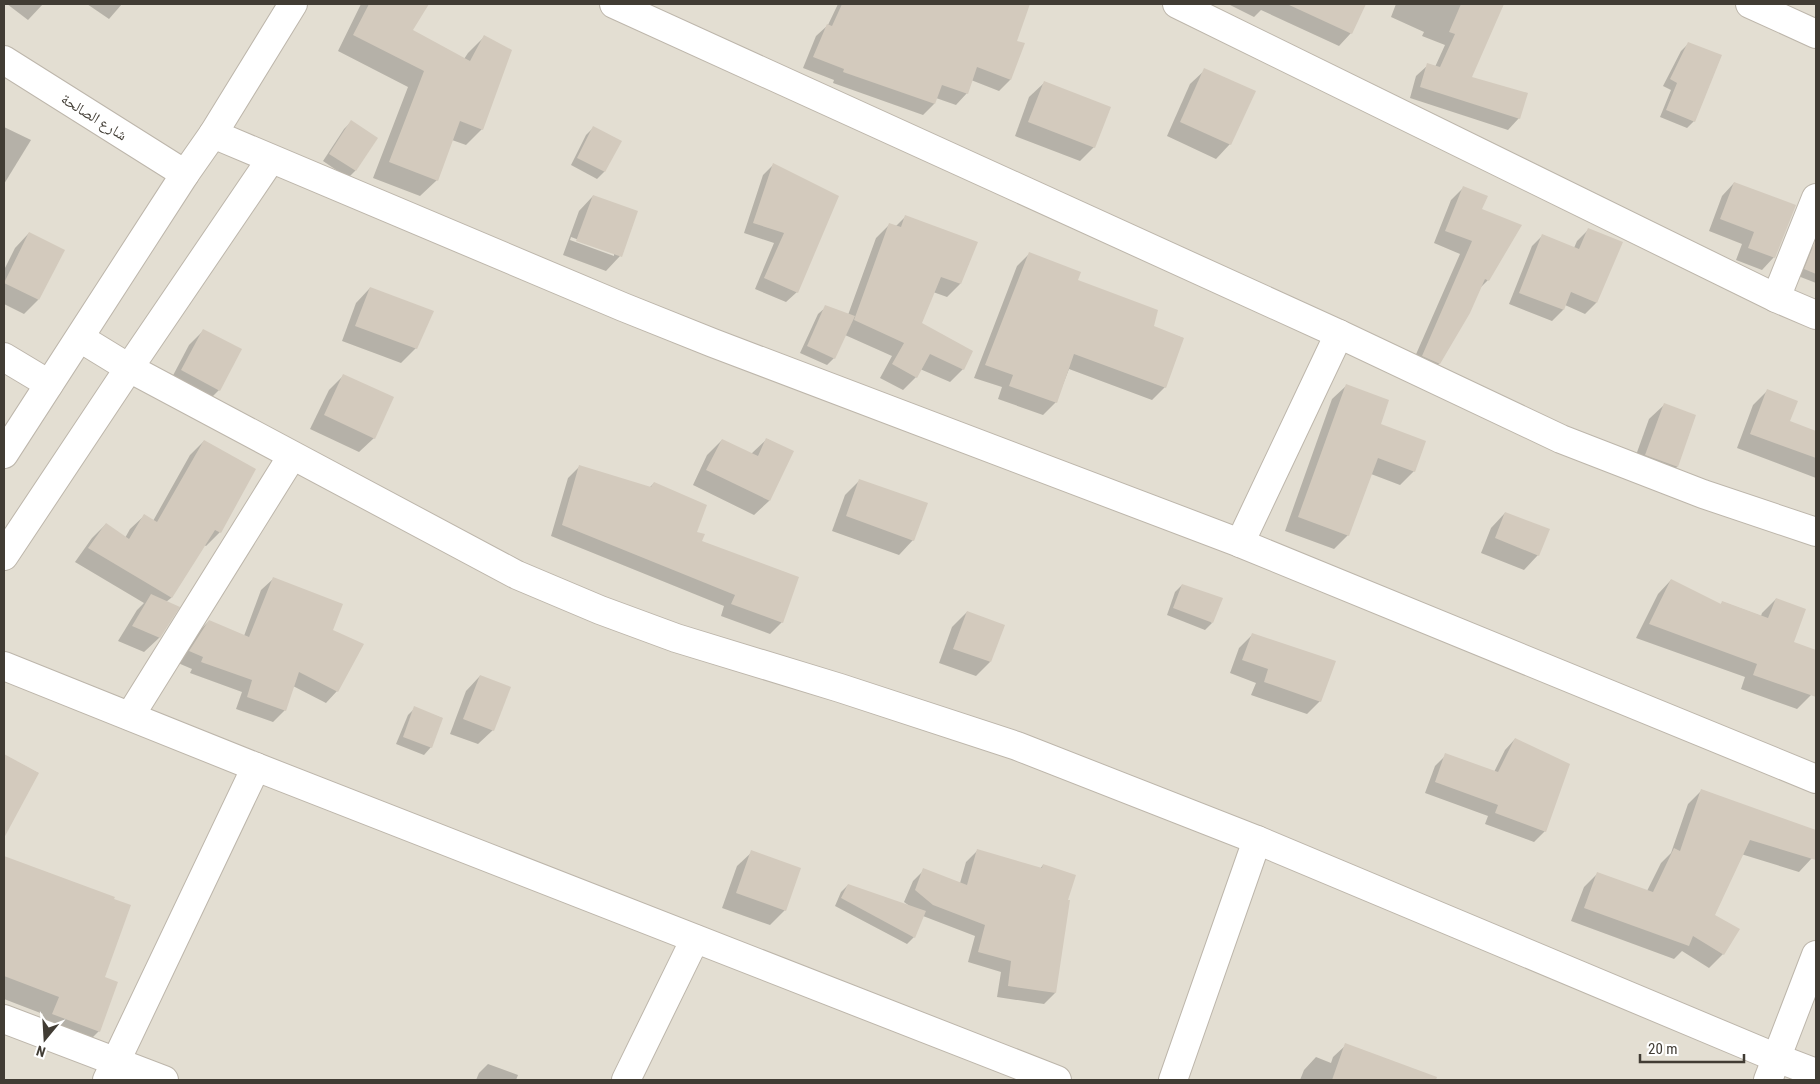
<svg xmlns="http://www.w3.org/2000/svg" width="1820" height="1084" viewBox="0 0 1820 1084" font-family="'Roboto Condensed','Noto Naskh Arabic',sans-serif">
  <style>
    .residential { fill: #e3ded2 }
    .shadow { fill: #0003; fill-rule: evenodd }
    .building { fill: #d3cabd }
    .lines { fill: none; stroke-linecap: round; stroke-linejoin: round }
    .minor-casing { stroke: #bdb6ab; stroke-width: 30 }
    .tertiary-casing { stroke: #bdb6ab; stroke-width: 30 }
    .minor { stroke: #fff; stroke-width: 28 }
    .tertiary { stroke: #fff; stroke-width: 28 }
    .labels { text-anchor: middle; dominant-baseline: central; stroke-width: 5; stroke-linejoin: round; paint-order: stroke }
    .street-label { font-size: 15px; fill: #413c34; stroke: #fff }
  </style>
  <rect width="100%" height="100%" fill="#f0ece4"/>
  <rect class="residential" x="4" y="4" width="1812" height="1076"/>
  <g class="shadow">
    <polygon points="7,4 43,4 28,20"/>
    <polygon points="87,4 122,4 109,19"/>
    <polygon points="361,4 427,4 411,31 464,59 468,53 484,37 482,129 466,145 452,140 437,180 420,196 373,178 408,87 338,51"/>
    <polygon points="838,4 1029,4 1015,41 1023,44 1010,80 999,91 971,80 967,93 956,105 936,98 934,104 923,115 833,83 834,80 803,68 816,36 828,25"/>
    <polygon points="1228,4 1365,4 1351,33 1339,46 1261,10 1254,17"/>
    <polygon points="1396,4 1503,4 1470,78 1519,118 1508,130 1410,98 1416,76 1428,65 1435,67 1445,45 1422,36 1424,32 1391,17"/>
    <polygon points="1688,44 1721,56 1694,121 1687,128 1660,117 1671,90 1663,86 1681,51"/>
    <polygon points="1205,70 1230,144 1216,159 1167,136 1190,84"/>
    <polygon points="1044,83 1094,147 1080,161 1015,136 1029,97"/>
    <polygon points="351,122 376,138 355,171 348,178 323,161 344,129"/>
    <polygon points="4,127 31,140 4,184"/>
    <polygon points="593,128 620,142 604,172 597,179 571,165 586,135"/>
    <polygon points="773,165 797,292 786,302 755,289 774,243 744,233 763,175"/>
    <polygon points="1734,183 1774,257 1762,270 1736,260 1742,244 1709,231 1722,196"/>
    <polygon points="1464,187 1481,209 1488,280 1479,289 1469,312 1439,364 1426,376 1410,368 1460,254 1434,243 1451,200"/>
    <path d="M 593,196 L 620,256 L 606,271 L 563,255 L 579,211 ZM 571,237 L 614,253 L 614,256 L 570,240 Z"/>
    <polygon points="905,217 976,242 960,284 947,297 933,292 920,323 963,369 950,382 920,369 916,377 903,390 880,378 892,356 845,335 834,358 827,365 800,353 818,314 826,307 848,315 876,238 889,225 895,227"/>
    <polygon points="1588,230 1621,243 1596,303 1585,314 1565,305 1563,310 1552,321 1509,304 1532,246 1543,235 1574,248 1577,241"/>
    <polygon points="29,233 38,300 24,314 4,304 4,270 15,248"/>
    <polygon points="1815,245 1816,245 1816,283 1798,276 1808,252"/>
    <polygon points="1029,254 1152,327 1183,338 1165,387 1152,400 1069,369 1056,402 1043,415 998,399 1002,387 974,378 1017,266"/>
    <polygon points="370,288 416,348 401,363 342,341 356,303"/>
    <polygon points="203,331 219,390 205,404 168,385 189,345"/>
    <polygon points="344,375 374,438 359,452 310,429 329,390"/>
    <polygon points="1346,386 1414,471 1400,485 1371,474 1348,535 1334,549 1285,531 1332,399"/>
    <polygon points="1767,391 1788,422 1816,432 1816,478 1737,448 1753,405"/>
    <polygon points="1664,405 1695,416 1677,467 1662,481 1631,469 1649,419"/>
    <polygon points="767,439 792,452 769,501 754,515 693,485 707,455 722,440 751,454"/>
    <polygon points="204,441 220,532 206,546 204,545 171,598 166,602 178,607 159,638 144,652 118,641 137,610 144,603 75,562 92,538 106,524 125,538 130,529 144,516 153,521 190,455"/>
    <polygon points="579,467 649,488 654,483 696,532 700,542 782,622 770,634 721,616 724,606 551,536 568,478"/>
    <polygon points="860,480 913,540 899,555 832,531 845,495"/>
    <polygon points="1505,513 1538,555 1524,570 1481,553 1491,528"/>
    <polygon points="273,579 332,630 337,691 326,703 293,686 285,710 273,722 236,709 242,692 190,673 192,669 178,663 197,633 209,621 244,636 261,590"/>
    <polygon points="1671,580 1720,605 1723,602 1761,616 1762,613 1776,599 1792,643 1816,651 1816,680 1811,695 1797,709 1741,689 1745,677 1636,638 1658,594"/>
    <polygon points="1182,585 1212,623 1205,630 1167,615 1175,592"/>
    <polygon points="967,612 990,662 976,676 939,663 952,627"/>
    <polygon points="1252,635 1320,701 1307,714 1251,695 1256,683 1230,673 1239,648"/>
    <polygon points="480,676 493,730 478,744 450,734 466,691"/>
    <polygon points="415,708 442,718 431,747 424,755 396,744 408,715"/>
    <polygon points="1515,739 1545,831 1534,842 1485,824 1488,816 1425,793 1435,766 1446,755 1494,772 1505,750"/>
    <polygon points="4,755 38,773 11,822 4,829"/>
    <polygon points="1702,790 1816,832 1816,845 1812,858 1799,872 1741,854 1714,916 1738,929 1723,954 1709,968 1682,951 1674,959 1571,921 1584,887 1598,873 1647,891 1661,863 1671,853 1688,804"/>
    <polygon points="977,851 1040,869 1043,865 1066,900 1055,993 1044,1004 997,997 1001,972 968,962 975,936 923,916 914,937 907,944 835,906 841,892 848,885 911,907 904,902 913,881 924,870 960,883 966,862"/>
    <polygon points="752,852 785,910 770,925 722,908 737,866"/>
    <polygon points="8,859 103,978 99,1031 82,1048 36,1031 43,1014 4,999 4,863"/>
    <polygon points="1346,1045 1384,1059 1377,1080 1300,1080 1304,1070 1316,1057 1331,1063 1333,1057"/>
    <polygon points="488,1064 518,1075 516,1080 476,1080 479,1073"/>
  </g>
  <g class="building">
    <polygon points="369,4 429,4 413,30 470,61 484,35 512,50 483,130 460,121 438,181 389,162 424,71 353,35"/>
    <polygon points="842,4 1030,4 1017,41 1025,43 1011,80 977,67 968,94 942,85 935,104 843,72 844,69 813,57 827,24 832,26"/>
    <polygon points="1287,4 1366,4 1352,34"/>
    <polygon points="1461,4 1504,4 1472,77 1528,93 1520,119 1420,87 1427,63 1440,67 1455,34 1449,32"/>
    <polygon points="1688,42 1722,55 1695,122 1666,110 1677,83 1670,79"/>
    <polygon points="1204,68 1256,91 1231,145 1180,122"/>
    <polygon points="1044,81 1111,107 1095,148 1028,122"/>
    <polygon points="351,120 378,138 356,171 329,154"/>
    <polygon points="593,126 622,141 605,172 577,158"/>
    <polygon points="773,163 839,196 798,293 764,278 784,233 753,223"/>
    <polygon points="1734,182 1796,205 1775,258 1748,248 1754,232 1720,219"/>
    <polygon points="1463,186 1488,196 1482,209 1522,225 1489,281 1485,279 1470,313 1440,364 1422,356 1472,241 1445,231"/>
    <polygon points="593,195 638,211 622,257 576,241"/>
    <polygon points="905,215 978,242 961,284 941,277 922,323 973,351 964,370 930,354 917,378 892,364 904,343 854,320 889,223 901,227"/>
    <polygon points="1588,228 1623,242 1597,303 1571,292 1564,310 1519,293 1542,234 1579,249"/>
    <polygon points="29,232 65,250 39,300 4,283"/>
    <polygon points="1816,239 1816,274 1804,269"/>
    <polygon points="1029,252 1081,272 1078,280 1158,310 1154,326 1184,338 1166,388 1074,354 1057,403 1009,386 1013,375 985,365"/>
    <polygon points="370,287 434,311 417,349 355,326"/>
    <polygon points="825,305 855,316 835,359 807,346"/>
    <polygon points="203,329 242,349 220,391 181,370"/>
    <polygon points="343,374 394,397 375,439 324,415"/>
    <polygon points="1346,384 1389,400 1381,424 1426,441 1415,472 1378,458 1349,536 1298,517"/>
    <polygon points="1767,389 1798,401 1790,421 1816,431 1816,458 1750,434"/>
    <polygon points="1664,403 1696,415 1678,467 1645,455"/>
    <polygon points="766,438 794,451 770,501 706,470 722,439 758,456"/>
    <polygon points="204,440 256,469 221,533 215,530 172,598 88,548 106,523 129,539 144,514 157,522"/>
    <polygon points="579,465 651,487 654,482 707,505 697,532 705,534 702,541 799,577 783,623 731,604 735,595 562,525"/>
    <polygon points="859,479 928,503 914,541 846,516"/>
    <polygon points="1505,512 1550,529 1539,556 1495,538"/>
    <polygon points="273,577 343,604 333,630 364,644 338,692 299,672 286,711 247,697 252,680 201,662 203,657 189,651 209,620 249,637"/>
    <polygon points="1671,579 1721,604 1722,601 1768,618 1776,598 1806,609 1794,642 1816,650 1816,697 1753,675 1757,664 1649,624"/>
    <polygon points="1182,584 1223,598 1213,623 1173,608"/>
    <polygon points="151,594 180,607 160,638 132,626"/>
    <polygon points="967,611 1005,625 991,662 953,649"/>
    <polygon points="1252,633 1336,661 1321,702 1264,682 1268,669 1242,660"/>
    <polygon points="480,675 511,687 494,731 463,719"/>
    <polygon points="414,706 443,718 432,748 403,737"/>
    <polygon points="1515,738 1570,764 1546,832 1495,813 1498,805 1435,782 1445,753 1498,772"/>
    <polygon points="4,754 39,773 4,838"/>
    <polygon points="1701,789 1816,830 1816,860 1750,840 1715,915 1740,929 1724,955 1693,936 1689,946 1584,908 1597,872 1653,892 1674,848 1680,851"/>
    <polygon points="977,849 1042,868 1043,864 1076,875 1068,900 1070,900 1056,993 1008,986 1011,961 978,952 985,925 933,905 915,890 923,868 967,885"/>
    <polygon points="751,850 801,868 786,911 736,893"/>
    <polygon points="4,856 115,897 114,899 131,905 105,977 118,982 100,1032 52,1014 59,997 4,976"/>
    <polygon points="848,884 926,911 915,938 841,898"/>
    <polygon points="1345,1043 1437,1077 1436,1080 1332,1080"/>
  </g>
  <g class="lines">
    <defs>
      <g id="minor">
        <polyline points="614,4 1339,334 1561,439 1703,494 1816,532"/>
        <polyline points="1177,4 1776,298 1816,315"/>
        <polyline points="1750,4 1816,34"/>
        <polyline points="4,60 185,174"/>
        <polyline points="213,134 623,307 713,343 1240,543 1816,779"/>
        <polyline points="1776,298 1816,198"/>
        <polyline points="80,338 129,368 517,575 600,610 676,638 840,688 1017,746 1257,840 1777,1058 1816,1073"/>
        <polyline points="4,357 49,384"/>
        <polyline points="1240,543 1339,334"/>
        <polyline points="4,556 129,368 271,159"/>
        <polyline points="4,666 256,767 1057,1080"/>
        <polyline points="130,716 292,456"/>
        <polyline points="4,1019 164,1080"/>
        <polyline points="107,1080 256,767"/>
        <polyline points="626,1080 695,939"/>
        <polyline points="1173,1080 1257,840"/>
        <polyline points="1768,1080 1816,955"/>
      </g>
      <polyline id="tertiary" points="4,454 185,174 213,134 293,4"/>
    </defs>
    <use href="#minor" class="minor-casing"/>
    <use href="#tertiary" class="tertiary-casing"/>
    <use href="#minor" class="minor"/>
    <use href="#tertiary" class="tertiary"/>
  </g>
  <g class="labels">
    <g class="street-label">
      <text transform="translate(94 117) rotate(32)">شارع الصالحة</text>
    </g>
  </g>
  <rect width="1820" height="1084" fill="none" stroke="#413c34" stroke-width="10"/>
  <g transform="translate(45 1039) rotate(198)" stroke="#ffffff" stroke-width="4" paint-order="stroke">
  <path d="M0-4L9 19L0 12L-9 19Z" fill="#413c34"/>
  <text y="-8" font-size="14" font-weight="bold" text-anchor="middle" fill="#413c34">N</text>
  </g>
  <path d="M1640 1054v8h104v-8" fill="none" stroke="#413c34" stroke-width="2.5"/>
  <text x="1648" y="1054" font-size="15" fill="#413c34" stroke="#ffffff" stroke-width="4" paint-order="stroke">20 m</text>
</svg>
